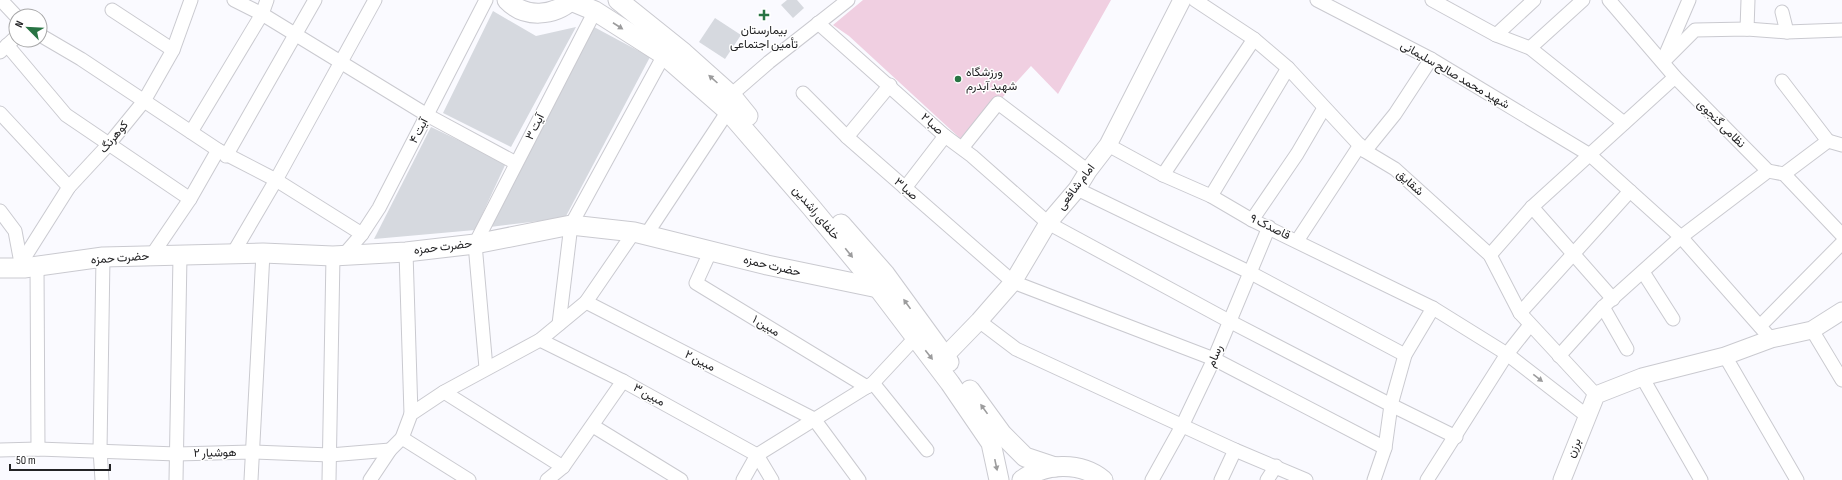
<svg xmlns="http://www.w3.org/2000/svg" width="1842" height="480" viewBox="0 0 1842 480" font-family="'Sofia Sans Condensed',Vazirmatn,sans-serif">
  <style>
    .green { fill: #f0cfe1 }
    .building { fill: #d6d9df }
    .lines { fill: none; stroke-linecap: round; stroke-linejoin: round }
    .minor-casing { stroke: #cacad0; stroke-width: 15 }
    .tertiary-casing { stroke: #cacad0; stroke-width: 19 }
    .secondary-casing { stroke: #cacad0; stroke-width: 21 }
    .minor { stroke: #fff; stroke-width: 13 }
    .tertiary { stroke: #fff; stroke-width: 17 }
    .secondary { stroke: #fff; stroke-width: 19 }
    .oneway { fill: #9c9c9d }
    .poi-dot { fill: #287443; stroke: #fff; stroke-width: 1.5 }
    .labels { text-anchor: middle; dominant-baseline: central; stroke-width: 3; stroke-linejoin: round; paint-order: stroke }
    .poi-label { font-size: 12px; fill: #232325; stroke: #fff }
    .street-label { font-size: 12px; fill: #232325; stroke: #fff }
  </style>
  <rect width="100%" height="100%" fill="#fafaff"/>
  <polygon class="green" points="863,0 1111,0 1058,94 1031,66 963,141 849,36 833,25"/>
  <g class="building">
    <polygon points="787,0 797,0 804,8 793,18 781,5"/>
    <polygon points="493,11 536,36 576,27 511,147 443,113"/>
    <polygon points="715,18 741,35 725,59 699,42"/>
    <polygon points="594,27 650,57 565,218 490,227"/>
    <polygon points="431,127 506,163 475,230 374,239"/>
  </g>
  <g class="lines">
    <defs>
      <g id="minor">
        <polyline points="1,0 16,16"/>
        <polyline points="234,0 262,14 427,115 516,163"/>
        <polyline points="1195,0 1254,39 1288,68 1365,151 1395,169 1490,255 1520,313 1596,395"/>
        <polyline points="1317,0 1431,59 1590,155 1681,237 1771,339"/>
        <polyline points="1432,0 1496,35 1530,48 1624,123"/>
        <polyline points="1609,0 1675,77 1768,171 1784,174 1842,235"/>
        <polyline points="112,10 173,50"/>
        <polyline points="1782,12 1787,32"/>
        <polyline points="818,23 945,136 972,156 1048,223 1229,321 1391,405 1456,437"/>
        <polyline points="1747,29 1748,0"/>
        <polyline points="40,35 81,59 218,150 276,180 362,234"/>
        <polyline points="1496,35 1534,0"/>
        <polyline points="7,45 66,115 190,199"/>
        <polyline points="1530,48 1583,0"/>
        <polyline points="0,52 16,37"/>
        <polyline points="1665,56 1689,0"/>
        <polyline points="1663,62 1695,30 1747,29 1787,32 1842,30"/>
        <polyline points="1782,81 1828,141"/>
        <polyline points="803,93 847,137 1013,282 1214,359 1385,448"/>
        <polyline points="731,95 769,62 848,0"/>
        <polyline points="0,113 69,187"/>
        <polyline points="191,132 262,14 267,0"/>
        <polyline points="847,137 890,85"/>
        <polyline points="1108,145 1163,175 1211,196 1252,220 1433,308 1507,354 1587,416"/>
        <polyline points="962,148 998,103 1088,171"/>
        <polyline points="1365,151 1395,114 1431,59"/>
        <polyline points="226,156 315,0"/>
        <polyline points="1784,174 1828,141 1842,145"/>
        <polyline points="1163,175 1254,39"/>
        <polyline points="905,188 945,136"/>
        <polyline points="1077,189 1249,272 1405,355"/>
        <polyline points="1211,196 1288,68"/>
        <polyline points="1532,207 1613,299"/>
        <polyline points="0,211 15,231 21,263 23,266"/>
        <polyline points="1252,220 1297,154 1324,108"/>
        <polyline points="646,235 728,111"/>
        <polyline points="1297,241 1360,145"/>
        <polyline points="711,250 696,283 867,387"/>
        <polyline points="406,252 411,414"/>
        <polyline points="152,255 190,199 218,150"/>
        <polyline points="232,255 276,180 375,0"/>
        <polyline points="1490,255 1532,207 1675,77"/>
        <polyline points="343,256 362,234 379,208 486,0"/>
        <polyline points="21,263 69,187 109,144 144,101 173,50 191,0"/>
        <polyline points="37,266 38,449"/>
        <polyline points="1643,272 1673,319"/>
        <polyline points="586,302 814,419 859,480"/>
        <polyline points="1603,307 1627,349"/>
        <polyline points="1520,313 1630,191"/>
        <polyline points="979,321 1016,349 1235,450 1306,480"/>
        <polyline points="559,324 571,225 664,55"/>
        <polyline points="1760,326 1842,243"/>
        <polyline points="1812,330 1842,380"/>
        <polyline points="540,340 623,381 757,455 772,480"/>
        <polyline points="1559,356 1603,307 1681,237 1768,171"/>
        <polyline points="1725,356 1797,480"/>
        <polyline points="486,368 475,244 595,11"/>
        <polyline points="1642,377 1701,480"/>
        <polyline points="873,383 927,450"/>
        <polyline points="444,392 563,467"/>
        <polyline points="593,426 681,480"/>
        <polyline points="402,438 469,480"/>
        <polyline points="0,450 38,449 177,454 251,452 330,455 390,450"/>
        <polyline points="102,480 100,450 103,257"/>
        <polyline points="176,480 180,256"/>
        <polyline points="251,480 263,253"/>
        <polyline points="329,480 333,256"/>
        <polyline points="370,480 390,450 402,438 411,414 444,392 540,340 586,302 634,232"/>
        <polyline points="547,480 563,467 623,381"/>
        <polyline points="743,480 757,455 873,383 915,338"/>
        <polyline points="1152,480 1182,426 1214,359 1269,227"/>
        <polyline points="1221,480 1235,450"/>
        <polyline points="1267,480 1276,466"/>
        <polyline points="1374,480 1385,448 1391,405 1405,355 1433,308"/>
        <polyline points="1427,480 1507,354 1530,325"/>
      </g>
      <g id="tertiary">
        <polyline points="945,356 979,321 1013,282 1048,223 1077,189 1088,171 1108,145 1182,0"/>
        <polyline points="1562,480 1596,395 1642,377 1725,356 1771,339 1812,330 1842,311"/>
      </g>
      <g id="secondary">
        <path d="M 507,0 C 525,19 554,16 572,0"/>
        <polyline points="618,0 684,53 731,95 748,116"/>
        <polyline points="571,1 595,11 664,55 728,111 811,207 878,288 950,383 991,443 999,480"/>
        <polyline points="841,224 885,274 949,362"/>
        <polyline points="0,268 24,268 103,257 263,253 333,256 406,252 475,244 571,225 634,232 767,265 878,288"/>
        <polyline points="970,390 1002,434 1025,457 1055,467"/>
        <path d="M 1022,480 C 1045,463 1080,461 1103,480"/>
      </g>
    </defs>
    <use href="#minor" class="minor-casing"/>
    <use href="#tertiary" class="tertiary-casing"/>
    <use href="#secondary" class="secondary-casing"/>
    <use href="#minor" class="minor"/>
    <use href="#tertiary" class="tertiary"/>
    <use href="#secondary" class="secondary"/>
  </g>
  <defs><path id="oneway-solid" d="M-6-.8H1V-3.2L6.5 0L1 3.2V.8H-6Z"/></defs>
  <g class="oneway">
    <use href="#oneway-solid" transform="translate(618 26) rotate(33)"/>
    <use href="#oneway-solid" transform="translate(713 79) rotate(-138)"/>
    <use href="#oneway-solid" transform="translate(849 253) rotate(51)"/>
    <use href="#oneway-solid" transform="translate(907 304) rotate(-126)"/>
    <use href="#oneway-solid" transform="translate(929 355) rotate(52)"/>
    <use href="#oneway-solid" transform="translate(1538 378) rotate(38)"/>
    <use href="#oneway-solid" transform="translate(984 409) rotate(-126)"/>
    <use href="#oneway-solid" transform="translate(996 465) rotate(78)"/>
  </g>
  <g class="poi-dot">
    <path d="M762 9h4v4h4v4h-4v4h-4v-4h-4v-4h4z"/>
    <circle cx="958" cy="79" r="4"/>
  </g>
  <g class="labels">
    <g class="poi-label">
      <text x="764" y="30">بیمارستان<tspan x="764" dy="14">تأمین اجتماعی</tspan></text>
      <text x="966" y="72" text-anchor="start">ورزشگاه<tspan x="966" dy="14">شهید آبدرم</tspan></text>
    </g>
    <g class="street-label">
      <text transform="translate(1455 75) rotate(30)">شهید محمد صالح سلیمانی</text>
      <text transform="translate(932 124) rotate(42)">صبا ۲</text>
      <text transform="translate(1721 124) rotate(45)">نظامی گنجوی</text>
      <text transform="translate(535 127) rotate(-63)">آیت ۳</text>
      <text transform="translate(419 131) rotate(-63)">آیت ۴</text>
      <text transform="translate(114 137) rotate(-50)">کوهرنگ</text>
      <text transform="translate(1410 183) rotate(42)">شقایق</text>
      <text transform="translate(1076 187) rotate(-53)">امام شافعی</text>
      <text transform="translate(906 189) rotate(41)">صبا ۳</text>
      <text transform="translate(816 213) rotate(50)">خلفای راشدین</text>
      <text transform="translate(1270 227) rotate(26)">قاصدک ۹</text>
      <text transform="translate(443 247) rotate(-7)">حضرت حمزه</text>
      <text transform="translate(120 258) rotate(-4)">حضرت حمزه</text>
      <text transform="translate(772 266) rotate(13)">حضرت حمزه</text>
      <text transform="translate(766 326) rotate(31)">مبین ۱</text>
      <text transform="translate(1215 356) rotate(-67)">رسام</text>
      <text transform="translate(700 361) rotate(27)">مبین ۲</text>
      <text transform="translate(649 395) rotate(29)">مبین ۳</text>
      <text transform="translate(1574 448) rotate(-68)">برزن</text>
      <text transform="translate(215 453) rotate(-1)">هوشیار ۲</text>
    </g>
  </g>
  <g transform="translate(28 28) rotate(294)"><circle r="19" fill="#ffffff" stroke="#a7a7a8"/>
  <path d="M0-3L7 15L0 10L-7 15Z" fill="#287443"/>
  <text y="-6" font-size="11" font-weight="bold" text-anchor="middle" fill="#232325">N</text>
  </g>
  <path d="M10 464v6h100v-6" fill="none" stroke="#232325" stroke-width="2"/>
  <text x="16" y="464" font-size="12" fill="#232325" stroke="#ffffff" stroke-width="3" paint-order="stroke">50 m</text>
</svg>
